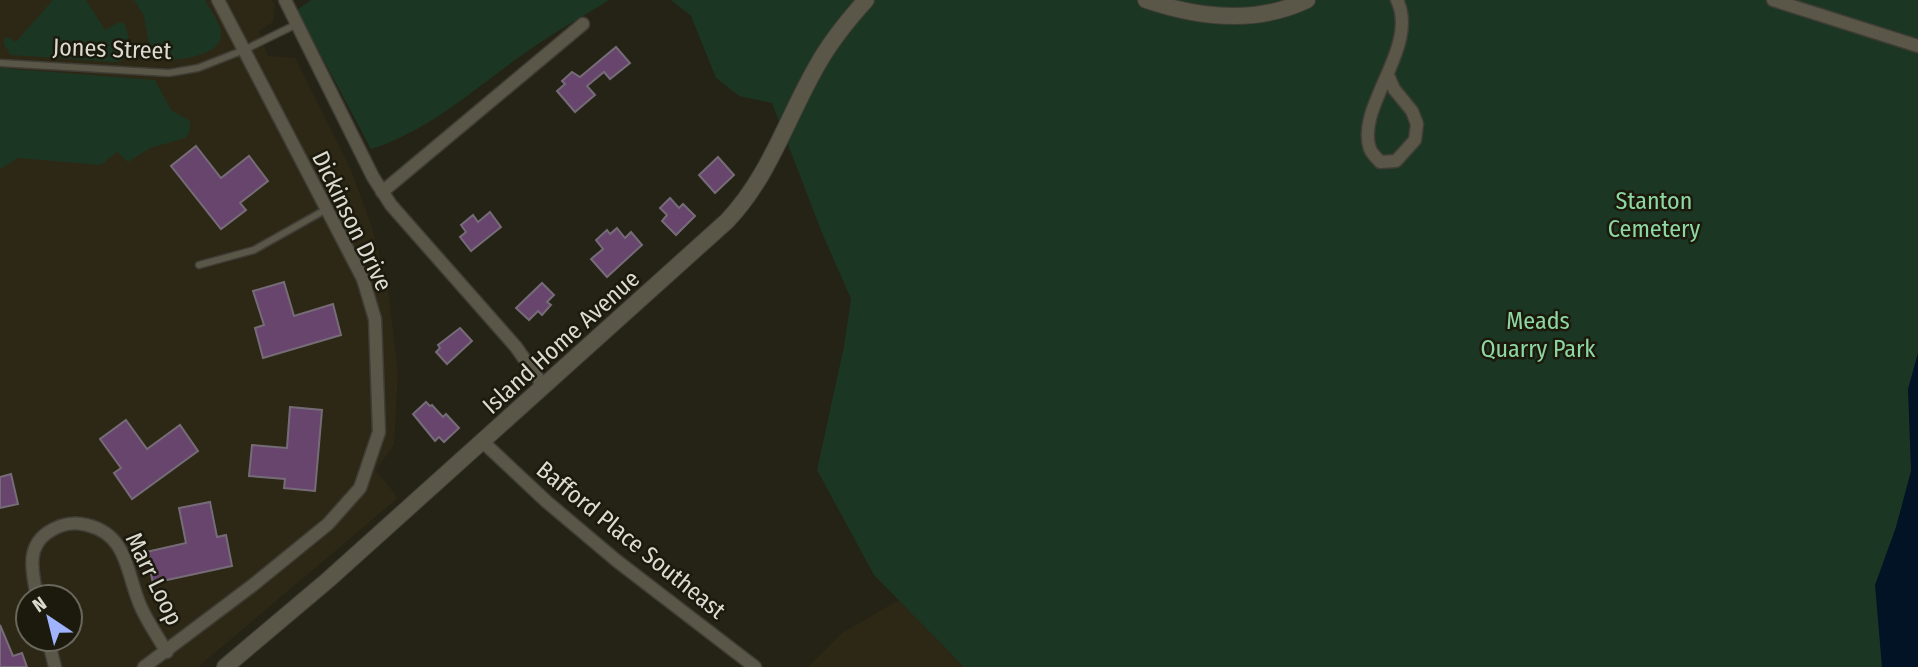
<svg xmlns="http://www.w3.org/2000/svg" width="1918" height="667" viewBox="0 0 1918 667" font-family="'Fira Sans Condensed',sans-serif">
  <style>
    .built { fill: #2d2815; fill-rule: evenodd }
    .green { fill: #1c3624 }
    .water { fill: #011325 }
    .building { fill: #67456d; stroke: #766c78; stroke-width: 2 }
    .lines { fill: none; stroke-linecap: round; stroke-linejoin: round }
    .service-casing { stroke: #3f3d35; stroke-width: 9 }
    .minor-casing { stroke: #3f3d35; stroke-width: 15 }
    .tertiary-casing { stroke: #3f3d35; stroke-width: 18 }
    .service { stroke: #5a5749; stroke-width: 6 }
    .minor { stroke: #5a5749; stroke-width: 12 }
    .tertiary { stroke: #5a5749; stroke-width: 16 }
    .labels { text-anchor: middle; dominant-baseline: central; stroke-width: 5; stroke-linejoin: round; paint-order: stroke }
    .street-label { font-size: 24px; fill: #dcdbd2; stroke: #1c190d }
    .park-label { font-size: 24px; fill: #8dd8a2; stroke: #1c190d }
  </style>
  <rect width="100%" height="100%" fill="#252216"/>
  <g class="built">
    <path d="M 0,0 L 272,0 L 275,5 L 273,22 L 259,31 L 268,56 L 295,58 L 351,170 L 372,227 L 388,289 L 398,372 L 394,445 L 376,470 L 398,498 L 198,667 L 0,667 ZM 28,597 L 70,597 L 70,639 L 28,639 Z"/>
    <polygon points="899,600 964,667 808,667 842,633"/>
  </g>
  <g class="green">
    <path d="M 53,0 L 86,0 L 105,30 L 119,22 L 125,24 C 129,38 135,58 117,62 L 11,55 L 4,45 L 4,39 L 8,37 L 16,42 Z"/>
    <path d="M 134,0 L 205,0 C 210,10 223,26 221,36 C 219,57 172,62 156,59 L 150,51 L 144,16 Z"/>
    <path d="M 311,0 L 609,0 C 580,18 550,35 522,55 C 473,90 429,131 371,149 L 297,10 Z"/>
    <polygon points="671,0 1918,0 1918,667 964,667 874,575 817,470 844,346 851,299 822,233 772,103 739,96 716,78 691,16"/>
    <polygon points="0,68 155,80 171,110 190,121 190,131 185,138 150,148 128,162 117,152 101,165 18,158 0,169"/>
  </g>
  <polygon class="water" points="1918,353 1918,667 1882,667 1875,585 1896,527 1911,471 1908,389"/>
  <g class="building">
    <polygon points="616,47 630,63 610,79 604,72 587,86 595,95 575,112 557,91 565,84 562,81 572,72 580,77"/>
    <polygon points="196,146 221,178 249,156 268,181 240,203 246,210 221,229 171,166"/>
    <polygon points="718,157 734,175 715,193 699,175"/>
    <polygon points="670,198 679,208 683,204 695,216 676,235 662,221 667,215 660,208"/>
    <polygon points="490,212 501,227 471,251 460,237 466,232 461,225 473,215 478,222"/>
    <polygon points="617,228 625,238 631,232 642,245 607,277 591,259 603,249 596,240 607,230 610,234"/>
    <polygon points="284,282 294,316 333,304 341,335 263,358 255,328 264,325 253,291"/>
    <polygon points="542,283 554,295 547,302 551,305 542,315 538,311 529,320 516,308"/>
    <polygon points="460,328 472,341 447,364 436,352 440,348 438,345"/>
    <polygon points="426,402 430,406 432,405 443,417 446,414 459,428 444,442 439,437 435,441 413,414"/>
    <polygon points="290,407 322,410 315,491 284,488 285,479 249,476 252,445 287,448"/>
    <polygon points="126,420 147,449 180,425 198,451 132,499 114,473 121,468 100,439"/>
    <polygon points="11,474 18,504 0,508 0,477"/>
    <polygon points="210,502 217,537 226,535 232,566 153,583 146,552 186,543 179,508"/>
    <polygon points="0,625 13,656 22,653 27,667 0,667"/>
  </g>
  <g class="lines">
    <defs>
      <g id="service">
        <polyline points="0,63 169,73 198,68 244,50 297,24"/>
        <polyline points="199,265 254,250 325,210"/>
      </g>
      <g id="minor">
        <polyline points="285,0 373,177 391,205 516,347 544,387"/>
        <polyline points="1773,0 1918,46"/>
        <path d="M 1388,75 L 1394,89 L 1412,111 L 1417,124 L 1415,140 L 1396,161 L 1380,162 C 1377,158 1372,154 1370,149 C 1355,107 1420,47 1397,0"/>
        <polyline points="382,192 583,24"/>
        <polyline points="483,442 547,502 617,561 755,667"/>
        <path d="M 37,597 C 33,574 25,549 47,533 C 60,524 72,521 87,525 C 128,535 126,572 140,605 C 147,621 157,636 167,652"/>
        <polyline points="48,639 55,667"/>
        <polyline points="144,667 253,585 328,524 360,488 379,432 375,319 363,279 218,0"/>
      </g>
      <g id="tertiary">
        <path d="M 1146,0 C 1199,18 1255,25 1307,0"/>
        <path d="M 225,667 L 328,580 L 727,221 C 770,176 787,117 818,64 C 831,41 848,20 866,0"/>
      </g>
    </defs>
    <use href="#service" class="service-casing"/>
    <use href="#minor" class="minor-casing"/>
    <use href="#tertiary" class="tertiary-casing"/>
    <use href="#service" class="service"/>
    <use href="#minor" class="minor"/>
    <use href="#tertiary" class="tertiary"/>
  </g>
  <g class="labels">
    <g class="street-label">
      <text transform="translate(112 49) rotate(2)">Jones Street</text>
      <text transform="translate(352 221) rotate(64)">Dickinson Drive</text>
      <text transform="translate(561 342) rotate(-42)">Island Home Avenue</text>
      <text transform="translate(631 540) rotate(39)">Bafford Place Southeast</text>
      <text transform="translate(154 579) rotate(64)">Marr Loop</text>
    </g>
    <g class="park-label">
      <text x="1654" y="201">Stanton<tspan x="1654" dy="28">Cemetery</tspan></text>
      <text x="1538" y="321">Meads<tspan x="1538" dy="28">Quarry Park</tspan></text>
    </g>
  </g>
  <g transform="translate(49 618) rotate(325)"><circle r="33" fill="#1c190d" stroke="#69675c" stroke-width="2"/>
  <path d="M0-5L12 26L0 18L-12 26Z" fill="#a0b3fd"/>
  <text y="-10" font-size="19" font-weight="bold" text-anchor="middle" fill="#dcdbd2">N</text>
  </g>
</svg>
